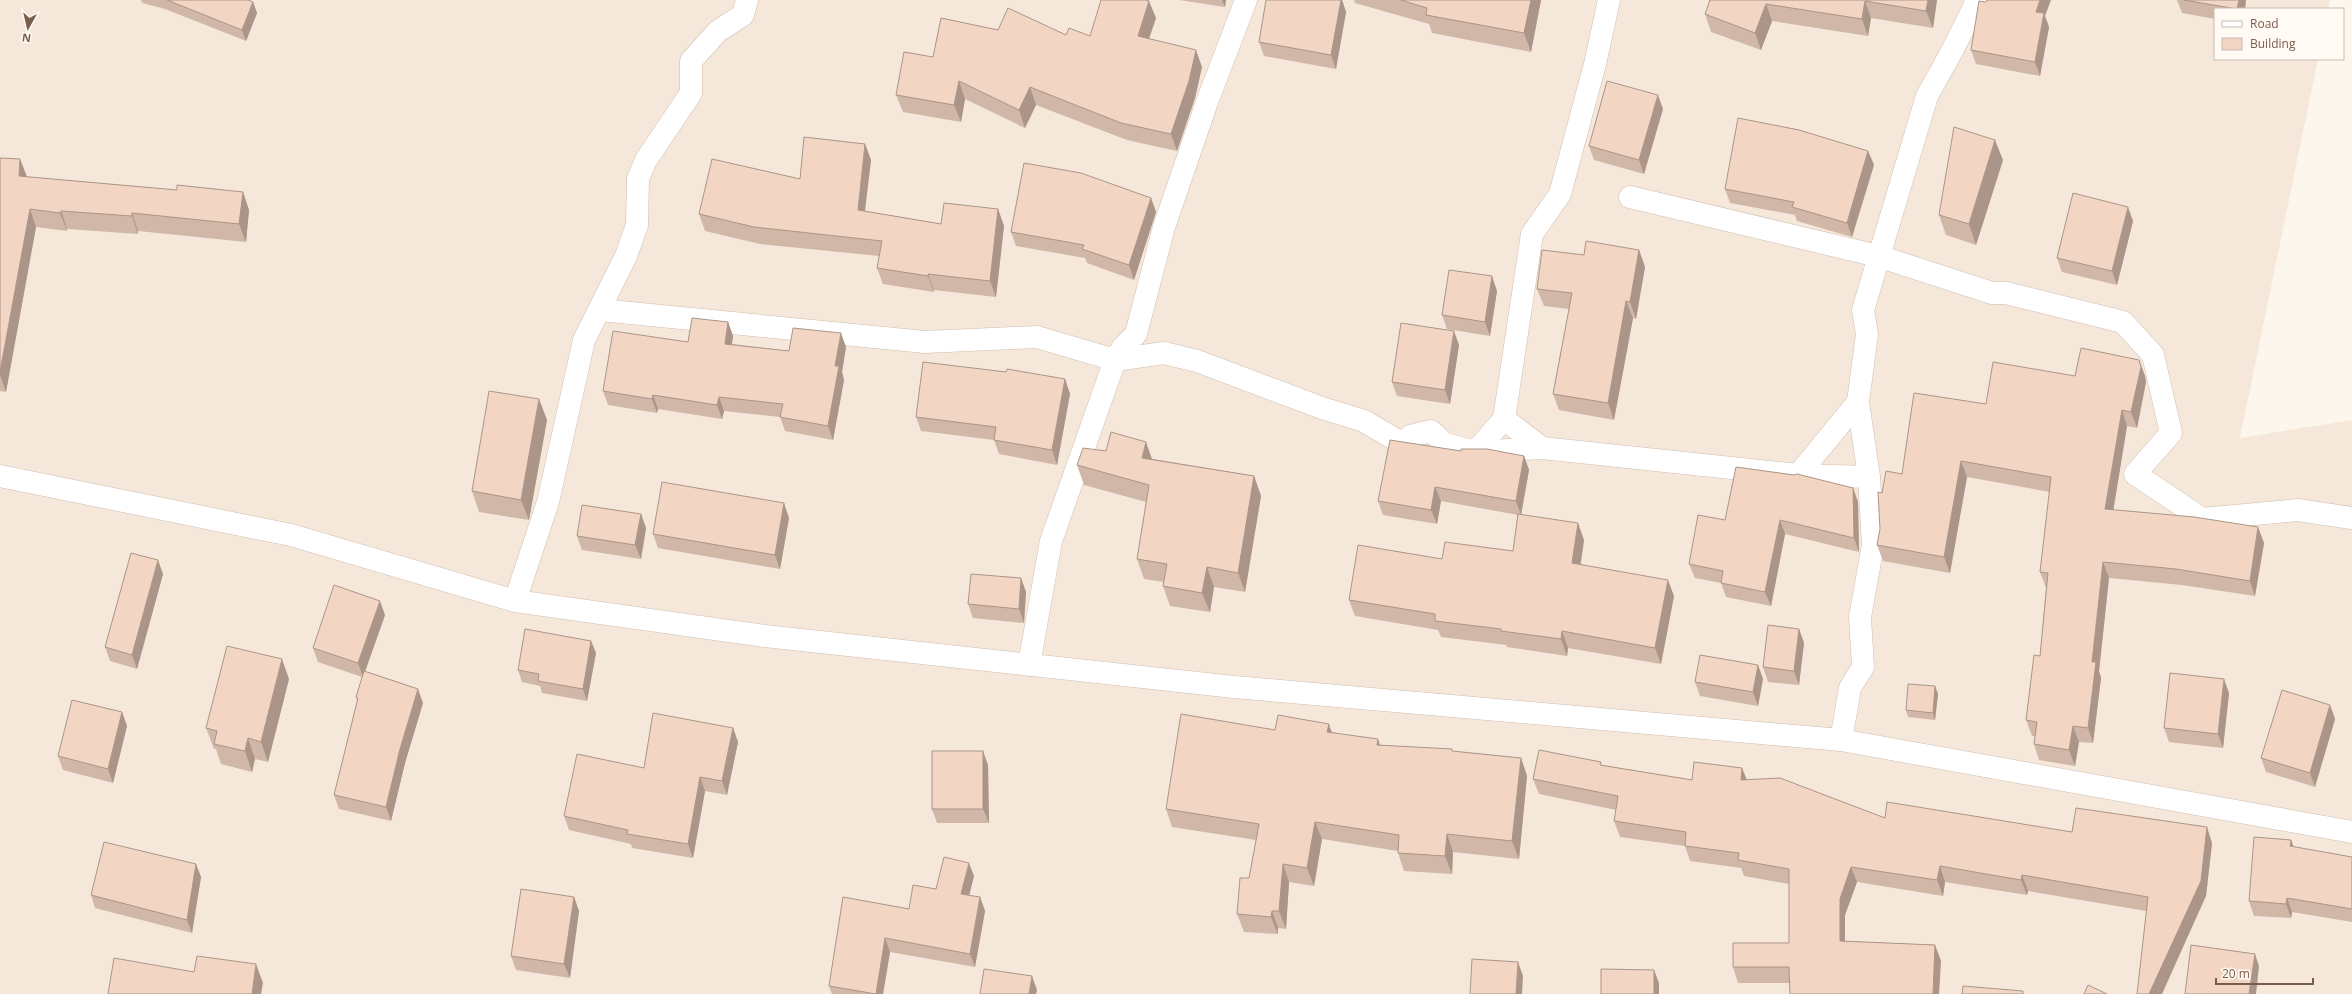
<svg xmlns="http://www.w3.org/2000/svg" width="2352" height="994" viewBox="0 0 2352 994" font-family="'Open Sans',sans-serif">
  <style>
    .residential { fill: #f5e8da }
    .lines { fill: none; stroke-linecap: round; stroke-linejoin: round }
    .minor-casing { stroke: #d1beb0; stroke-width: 23 }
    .minor { stroke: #fff; stroke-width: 22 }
    .wall { fill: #d1b7a8 }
    .shaded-wall { fill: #aa9588 }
    .building { fill: #f3d5c3; stroke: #aa9588 }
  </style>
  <rect width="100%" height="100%" fill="#fdf6ec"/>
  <polygon class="residential" points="0,0 2330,0 2328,9 2215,9 2215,59 2318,59 2240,438 2352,420 2352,994 0,994"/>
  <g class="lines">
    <defs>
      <g id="minor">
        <polyline points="1630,197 1878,256 1992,293 2006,293 2123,322 2153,355 2171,433 2135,474 2202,519 2298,510 2352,518"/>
        <polyline points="600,310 925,342 1037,337 1115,360 1164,353 1197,361 1322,408 1364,421 1403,444 1410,436 1431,431 1445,444 1475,452 1504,419 1532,234 1560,194 1595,64 1609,0"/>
        <polyline points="1504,419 1542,448"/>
        <polyline points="1475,452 1542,448 1798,475 1869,477"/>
        <polyline points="1798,475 1858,402"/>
        <polyline points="0,476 291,535 515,601 765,636 1234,687 1841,740 2352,832"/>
        <polyline points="515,601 548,502 584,340 626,256 637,225 638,179 646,160 691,93 691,61 718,31 743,15 747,0"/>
        <polyline points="1029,665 1051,541 1115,360 1123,347 1136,334 1164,227 1207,102 1246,0"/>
        <polyline points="1841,740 1850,688 1863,667 1860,617 1873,545 1869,477 1858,402 1867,334 1863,310 1927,96 1952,51 1973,9 1976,0"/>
      </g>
    </defs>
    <use href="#minor" class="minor-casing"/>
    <use href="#minor" class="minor"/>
  </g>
  <g class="wall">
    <polygon points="141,0 248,0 253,2 257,13 246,41 165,9 142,3"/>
    <polygon points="1179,0 1226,0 1225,7"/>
    <polygon points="1266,0 1342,0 1346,12 1336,69 1264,56 1259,42"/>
    <polygon points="1354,0 1541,0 1531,52 1432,33 1429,24 1355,3"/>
    <polygon points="1710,0 1937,0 1933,28 1871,18 1868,36 1772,21 1761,50 1711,32 1705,14"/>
    <polygon points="2177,0 2246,0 2245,9 2215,9 2215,19 2182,13"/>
    <polygon points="2045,16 2049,27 2040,76 1976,64 1971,50"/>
    <polygon points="1156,18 1149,39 1202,67 1195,98 1177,151 1127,140 1036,105 1025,128 965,99 961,122 903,112 896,95 933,57 998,30 1066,35 1090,36"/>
    <polygon points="1663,109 1644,174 1594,160 1589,146"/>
    <polygon points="865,144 871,160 865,211 941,224 998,209 1004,226 996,297 934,290 934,292 883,284 877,268 879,256 760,244 705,231 699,214 800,179"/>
    <polygon points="1868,151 1874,165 1852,237 1797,221 1795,215 1730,203 1725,189"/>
    <polygon points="0,158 20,159 27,177 177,190 243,192 249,210 246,242 138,231 138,234 67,229 67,231 36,227 6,392 0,391"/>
    <polygon points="2003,160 1976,245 1946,235 1939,215"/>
    <polygon points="1151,198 1156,212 1134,280 1087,263 1085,258 1016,246 1011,232"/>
    <polygon points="2133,221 2117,285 2062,272 2057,258"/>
    <polygon points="1639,250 1645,267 1636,319 1633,318 1614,420 1559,410 1553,394 1569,309 1544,306 1537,289 1584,255"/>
    <polygon points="1497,291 1490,336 1447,329 1442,315"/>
    <polygon points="728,322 733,336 732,344 789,351 846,347 842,372 844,380 833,440 785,431 780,417 724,411 722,419 658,409 657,413 608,405 603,391 688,342"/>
    <polygon points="1459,345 1450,404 1397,396 1392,382"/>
    <polygon points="2139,360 2145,376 2146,382 2137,428 2127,426 2113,510 2264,543 2255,596 2182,585 2109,578 2099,671 2101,678 2093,743 2079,742 2075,766 2039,760 2034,744 2035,736 2032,736 2026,720 2040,656 2046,588 2040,572 2050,492 1967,477 1950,573 1883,561 1877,545 1880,529 1882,493 1902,474 1986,404 2075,376"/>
    <polygon points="1065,379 1070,394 1057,465 999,454 994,440 921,431 916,417"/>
    <polygon points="539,399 547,420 529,520 479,512 472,491"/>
    <polygon points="1106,451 1254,476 1261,496 1245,592 1214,587 1210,612 1170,606 1163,586 1164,582 1144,579 1137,559 1146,502 1084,485 1077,465"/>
    <polygon points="1461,451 1524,456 1529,470 1521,515 1584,540 1581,564 1674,596 1661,664 1568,648 1567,656 1507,647 1506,645 1441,637 1438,630 1355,616 1349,600 1442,559 1513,551 1518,515 1441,501 1437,524 1383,515 1378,501"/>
    <polygon points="1853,488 1858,502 1859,552 1785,534 1771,606 1726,597 1721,583 1695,578 1689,564 1725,520"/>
    <polygon points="641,514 646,528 641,559 582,550 577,536"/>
    <polygon points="789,518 780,569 658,548 653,534"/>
    <polygon points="163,574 137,669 110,661 105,647"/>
    <polygon points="1021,578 1026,592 1024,623 973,618 968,604"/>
    <polygon points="385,615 365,672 423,703 405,763 391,821 339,809 334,795 357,701 356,697 362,677 318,662 313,648"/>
    <polygon points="1799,629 1804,643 1799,685 1768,682 1763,667"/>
    <polygon points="591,641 596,653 587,701 542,693 540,686 522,682 518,670"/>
    <polygon points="1758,665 1763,679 1758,706 1700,696 1695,682"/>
    <polygon points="289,679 268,762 255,759 252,772 221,764 216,749 214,749 206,728"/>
    <polygon points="1935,686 1938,694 1935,720 1908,717 1906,710"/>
    <polygon points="2229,693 2223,748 2169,742 2164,728"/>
    <polygon points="2330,705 2335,719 2315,787 2266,772 2261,758"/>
    <polygon points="122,712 127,726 113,783 63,770 58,756"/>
    <polygon points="733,728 738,742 727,795 705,791 693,858 632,848 631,844 569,830 564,816 644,768"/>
    <polygon points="1275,730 1332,732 1380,745 1521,758 1527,776 1519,859 1453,852 1452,874 1404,871 1398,853 1398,851 1322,839 1314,886 1289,882 1286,929 1278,928 1278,934 1244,932 1237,914 1249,878 1256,840 1172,827 1166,809"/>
    <polygon points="988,765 989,823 937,823 932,809"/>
    <polygon points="1602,765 1692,780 1742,768 1747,780 1885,818 2212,843 2206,896 2146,911 2028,891 2027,895 1945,882 1943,896 1857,882 1845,915 1845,941 1935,945 1941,961 1790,983 1738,983 1733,967 1789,943 1789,884 1744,876 1741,868 1690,861 1685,846 1620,837 1614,821 1616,810 1539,794 1533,779"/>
    <polygon points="2291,840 2294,847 2352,857 2352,922 2292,912 2291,918 2254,916 2249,901"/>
    <polygon points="196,864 201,877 192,933 95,908 91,895"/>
    <polygon points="974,876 969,895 980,897 985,911 975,967 890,952 883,994 832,994 829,986 909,909 936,889"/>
    <polygon points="574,897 579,911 570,978 516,970 511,956"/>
  </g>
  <g class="shaded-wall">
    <polygon points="1222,0 1226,0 1225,7"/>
    <polygon points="1341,0 1342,0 1346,12 1336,69 1331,55"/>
    <polygon points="1531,0 1541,0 1531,52 1524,33"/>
    <polygon points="1928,0 1937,0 1933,28 1926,11"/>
    <polygon points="2040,0 2051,0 2045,16 2049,27 2040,76 2035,62 2036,12"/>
    <polygon points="2239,0 2246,0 2245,9 2237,9"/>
    <polygon points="1149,1 1156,18 1144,53 1138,36"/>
    <polygon points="1865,1 1871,18 1868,36 1862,19"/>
    <polygon points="253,2 257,13 246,41 242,30"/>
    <polygon points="1766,4 1772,21 1761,50 1755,33"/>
    <polygon points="1196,50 1202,67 1195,98 1177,151 1171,134"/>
    <polygon points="959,81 965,99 961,122 954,105"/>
    <polygon points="1030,87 1036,105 1025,128 1019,110"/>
    <polygon points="1658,95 1663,109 1644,174 1639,160"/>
    <polygon points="1995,140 2003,160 1976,245 1969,224"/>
    <polygon points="865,144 871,160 863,226 858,210"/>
    <polygon points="1868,151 1874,165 1852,237 1847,223"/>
    <polygon points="20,159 27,177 19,176"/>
    <polygon points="243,192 249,210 246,242 239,224"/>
    <polygon points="1151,198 1156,212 1134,280 1129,265"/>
    <polygon points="2128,207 2133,221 2117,285 2112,271"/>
    <polygon points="30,209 36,227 6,392 0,375 0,372"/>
    <polygon points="998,209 1004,226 996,297 990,281"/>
    <polygon points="61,211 67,229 67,231 60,213"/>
    <polygon points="132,213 138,231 138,234 132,216"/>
    <polygon points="1639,250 1645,267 1636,319 1630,302"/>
    <polygon points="928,274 934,290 934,292 928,276"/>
    <polygon points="1492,276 1497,291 1490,336 1485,322"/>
    <polygon points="1626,301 1633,318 1614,420 1608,403"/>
    <polygon points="728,322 733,336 730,357 725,344"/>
    <polygon points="1454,331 1459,345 1450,404 1445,390"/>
    <polygon points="841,333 846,347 842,372 844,380 833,440 828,426 835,366"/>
    <polygon points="2139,360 2145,376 2146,382 2137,428 2131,412"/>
    <polygon points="1065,379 1070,394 1057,465 1052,450"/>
    <polygon points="653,395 658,409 657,413 652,399"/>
    <polygon points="719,397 724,411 722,419 717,405"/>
    <polygon points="539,399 547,420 529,520 521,500"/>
    <polygon points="2122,410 2127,426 2111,525 2105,509"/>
    <polygon points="1146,442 1153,462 1142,458"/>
    <polygon points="1524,456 1529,470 1521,515 1516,501"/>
    <polygon points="1961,461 1967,477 1950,573 1944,557"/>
    <polygon points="1254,476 1261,496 1245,592 1238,573"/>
    <polygon points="1435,487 1441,501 1437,524 1431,510"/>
    <polygon points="1853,488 1858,502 1859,552 1854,538"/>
    <polygon points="784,503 789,518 780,569 775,555"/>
    <polygon points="641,514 646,528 641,559 635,545"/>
    <polygon points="1780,520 1785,534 1771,606 1765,592"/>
    <polygon points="1578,523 1584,540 1578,579 1572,563"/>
    <polygon points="2258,527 2264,543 2255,596 2250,581"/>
    <polygon points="158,560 163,574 137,669 132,655"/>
    <polygon points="2103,562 2109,578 2099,671 2101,678 2093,743 2088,728 2092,662"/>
    <polygon points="1207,567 1214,587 1210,612 1202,593"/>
    <polygon points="1021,578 1026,592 1024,623 1019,609"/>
    <polygon points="1668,580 1674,596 1661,664 1655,648"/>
    <polygon points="380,601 385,615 363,677 358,663"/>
    <polygon points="1799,629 1804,643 1799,685 1794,671"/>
    <polygon points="1562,631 1568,648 1567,656 1561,639"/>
    <polygon points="591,641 596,653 587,701 583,689"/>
    <polygon points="282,659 289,679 268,762 261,742"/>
    <polygon points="1758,665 1763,679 1758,706 1753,692"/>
    <polygon points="2224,679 2229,693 2223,748 2218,734"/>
    <polygon points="1935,686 1938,694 1935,720 1933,713"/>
    <polygon points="418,689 423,703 405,763 391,821 386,807 400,749"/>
    <polygon points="2330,705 2335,719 2315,787 2310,773"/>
    <polygon points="122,712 127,726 113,783 108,769"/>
    <polygon points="1329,724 1335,742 1327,732"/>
    <polygon points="2073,726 2079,742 2075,766 2069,750"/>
    <polygon points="733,728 738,742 727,795 722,781"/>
    <polygon points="248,738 255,759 252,772 245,751"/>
    <polygon points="1378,739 1384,757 1377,745"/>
    <polygon points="983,751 988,765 989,823 983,809"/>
    <polygon points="1521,758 1527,776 1519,859 1512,841"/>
    <polygon points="1742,768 1748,783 1741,780"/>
    <polygon points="700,777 705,791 693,858 688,844"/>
    <polygon points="1315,822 1322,839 1314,886 1307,868"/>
    <polygon points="2207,827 2212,843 2206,896 2162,994 2149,994"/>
    <polygon points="1447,834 1453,852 1452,874 1445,856"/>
    <polygon points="2291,840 2296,854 2290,846"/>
    <polygon points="969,863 974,876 966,908 961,894"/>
    <polygon points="196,864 201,877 192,933 187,920"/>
    <polygon points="1283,864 1289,882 1286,929 1279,911"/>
    <polygon points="1940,866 1945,882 1943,896 1937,880"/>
    <polygon points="1851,867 1857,882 1845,915 1845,956 1840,941 1840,899"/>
    <polygon points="2022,875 2028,891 2027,895 2021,880"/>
    <polygon points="574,897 579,911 570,978 564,964"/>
    <polygon points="980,897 985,911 975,967 970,954"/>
    <polygon points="2287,898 2292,912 2291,918 2286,904"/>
    <polygon points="1272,911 1278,928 1278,934 1271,917"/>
    <polygon points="885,938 890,952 883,994 876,994"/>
    <polygon points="1935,945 1941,961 1939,994 1933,994"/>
    <polygon points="2255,954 2259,966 2256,994 2249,994"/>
    <polygon points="1518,962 1523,976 1522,994 1516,994"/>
    <polygon points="256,964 263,983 261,994 252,994"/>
    <polygon points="1654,970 1659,983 1659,994 1654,994"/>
    <polygon points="1032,976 1037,990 1036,994 1029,994"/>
  </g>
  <g class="building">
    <polygon points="167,0 248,0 253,2 242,30"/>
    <polygon points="1101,0 1146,0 1149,1 1138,36 1196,50 1189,81 1171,134 1121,123 1030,87 1019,110 959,81 954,105 896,95 904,52 933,57 941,18 998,30 1008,8 1066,35 1069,28 1090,36"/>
    <polygon points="1266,0 1341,0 1331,55 1259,42"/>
    <polygon points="1401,0 1531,0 1524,33 1426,15 1427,8"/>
    <polygon points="1710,0 1928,0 1926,11 1865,1 1862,19 1766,4 1755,33 1705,14"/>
    <polygon points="1987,0 2040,0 2036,12 2044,13 2035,62 1971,50 1979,1 1986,2"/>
    <polygon points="2184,0 2239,0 2237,9"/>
    <polygon points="1607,81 1658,95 1639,160 1589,146"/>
    <polygon points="1738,118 1799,130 1868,151 1847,223 1792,207 1794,202 1725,189"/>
    <polygon points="1954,127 1995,140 1969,224 1939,215"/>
    <polygon points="804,137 865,144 858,210 941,224 944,203 998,209 990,281 928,274 928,276 877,268 882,241 754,227 699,214 712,159 800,179"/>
    <polygon points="0,158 20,159 19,176 177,190 177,185 243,192 239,224 132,213 132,216 61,211 60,213 30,209 0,372"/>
    <polygon points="1024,163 1081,173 1151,198 1129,265 1082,249 1084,245 1011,232"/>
    <polygon points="2073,193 2128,207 2112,271 2057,258"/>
    <polygon points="1586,241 1639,250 1630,302 1626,301 1608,403 1553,394 1572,293 1537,289 1542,250 1584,255"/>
    <polygon points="1449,270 1492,276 1485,322 1442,315"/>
    <polygon points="692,318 728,322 725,344 789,351 793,328 841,333 835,366 839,366 828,426 780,417 783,404 719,397 717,405 653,395 652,399 603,391 613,331 688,342"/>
    <polygon points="1401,323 1454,331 1445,390 1392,382"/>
    <polygon points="2081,348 2139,360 2141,367 2131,412 2122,410 2105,509 2194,517 2258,527 2250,581 2176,569 2103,562 2092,662 2096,662 2088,728 2073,726 2069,750 2034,744 2037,722 2026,720 2034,655 2040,656 2048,573 2040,572 2051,477 1961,461 1944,557 1877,545 1880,529 1878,492 1882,493 1886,471 1902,474 1914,393 1986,404 1993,362 2075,376"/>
    <polygon points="923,362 1006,372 1007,369 1065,379 1052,450 994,440 996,427 916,417"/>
    <polygon points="489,391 539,399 521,500 472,491"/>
    <polygon points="1111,432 1146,442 1142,458 1254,476 1238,573 1207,567 1202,593 1163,586 1167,564 1137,559 1149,485 1077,465 1083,448 1106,451"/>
    <polygon points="1390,440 1461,451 1461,449 1487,449 1524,456 1516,501 1435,487 1431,510 1378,501"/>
    <polygon points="1736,467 1794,475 1797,474 1853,488 1854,538 1780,520 1765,592 1721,583 1723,571 1689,564 1698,515 1725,520"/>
    <polygon points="662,482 784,503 775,555 653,534"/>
    <polygon points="582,505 641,514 635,545 577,536"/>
    <polygon points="1518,514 1578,523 1572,563 1668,580 1655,648 1562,631 1561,639 1501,631 1501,629 1435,621 1435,614 1349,600 1358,545 1442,559 1445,542 1513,551"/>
    <polygon points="131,553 158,560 132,655 105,647"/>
    <polygon points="971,574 1021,578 1019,609 968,604"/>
    <polygon points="334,585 380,601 358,663 313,648"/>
    <polygon points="1768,625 1799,629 1794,671 1763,667"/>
    <polygon points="525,629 591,641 583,689 538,681 539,674 518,670"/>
    <polygon points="227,646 282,659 261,742 248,738 245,751 214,744 217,731 206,728"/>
    <polygon points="1700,655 1758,665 1753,692 1695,682"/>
    <polygon points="364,671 418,689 400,749 386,807 334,795 358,698 356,697"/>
    <polygon points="2170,673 2224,679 2218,734 2164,728"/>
    <polygon points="1908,684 1935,686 1933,713 1906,710"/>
    <polygon points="2282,690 2330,705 2310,773 2261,758"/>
    <polygon points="72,700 122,712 108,769 58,756"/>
    <polygon points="653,713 733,728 722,781 700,777 688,844 627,834 628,830 564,816 577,754 644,768"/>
    <polygon points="1181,714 1275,730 1278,715 1329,724 1327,732 1378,739 1377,745 1452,749 1452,751 1521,758 1512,841 1447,834 1445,856 1398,853 1399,835 1315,822 1307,868 1283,864 1279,911 1272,911 1271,917 1237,914 1240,878 1249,878 1259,824 1166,809"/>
    <polygon points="1539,750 1601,762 1600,765 1692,780 1694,762 1742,768 1741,780 1780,778 1885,818 1887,802 2072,832 2076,808 2207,827 2201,881 2149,994 2137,994 2148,897 2022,875 2021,880 1940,866 1937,880 1851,867 1840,899 1840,941 1935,945 1933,994 1790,994 1789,967 1733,967 1733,943 1789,943 1789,869 1738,860 1739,853 1685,846 1686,832 1614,821 1618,796 1533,779"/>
    <rect x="932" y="751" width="51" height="58"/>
    <polygon points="2254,837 2291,840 2290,846 2352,857 2352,909 2287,898 2286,904 2249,901"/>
    <polygon points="104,842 196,864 187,920 91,895"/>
    <polygon points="944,857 969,863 961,894 980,897 970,954 885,938 876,994 829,986 843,897 909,909 913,885 936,889"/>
    <polygon points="521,889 574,897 564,964 511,956"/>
    <polygon points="2191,945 2255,954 2249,994 2185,994"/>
    <polygon points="197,956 256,964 252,994 108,994 114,958 194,972"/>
    <polygon points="1472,959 1518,962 1516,994 1470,994"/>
    <polygon points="984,969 1032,976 1029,994 980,994"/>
    <polygon points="1601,969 1654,970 1654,994 1601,994"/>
    <polygon points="2088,985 2107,994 2084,994"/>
    <polygon points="1963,986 2023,991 2023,994 1962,994"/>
  </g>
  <rect x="2214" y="8" width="130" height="52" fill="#fffaf3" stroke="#cabbb1"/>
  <rect x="2222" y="21" width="20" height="6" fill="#ffffff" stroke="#cabbb1"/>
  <text x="2250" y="28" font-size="12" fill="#7a5c4d">Road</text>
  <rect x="2222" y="38" width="20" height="12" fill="#f3d5c3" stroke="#cabbb1"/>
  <text x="2250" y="48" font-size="12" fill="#7a5c4d">Building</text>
  <g transform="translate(28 28) rotate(188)" stroke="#fffaf3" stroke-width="3" paint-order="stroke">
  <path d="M0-3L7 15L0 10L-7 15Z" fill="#7a5c4d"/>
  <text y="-6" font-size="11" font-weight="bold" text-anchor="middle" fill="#7a5c4d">N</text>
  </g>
  <path d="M2216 978v6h97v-6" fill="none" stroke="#7a5c4d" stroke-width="2"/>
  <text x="2222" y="978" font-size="12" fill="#7a5c4d" stroke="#fffaf3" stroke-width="3" paint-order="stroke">20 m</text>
</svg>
